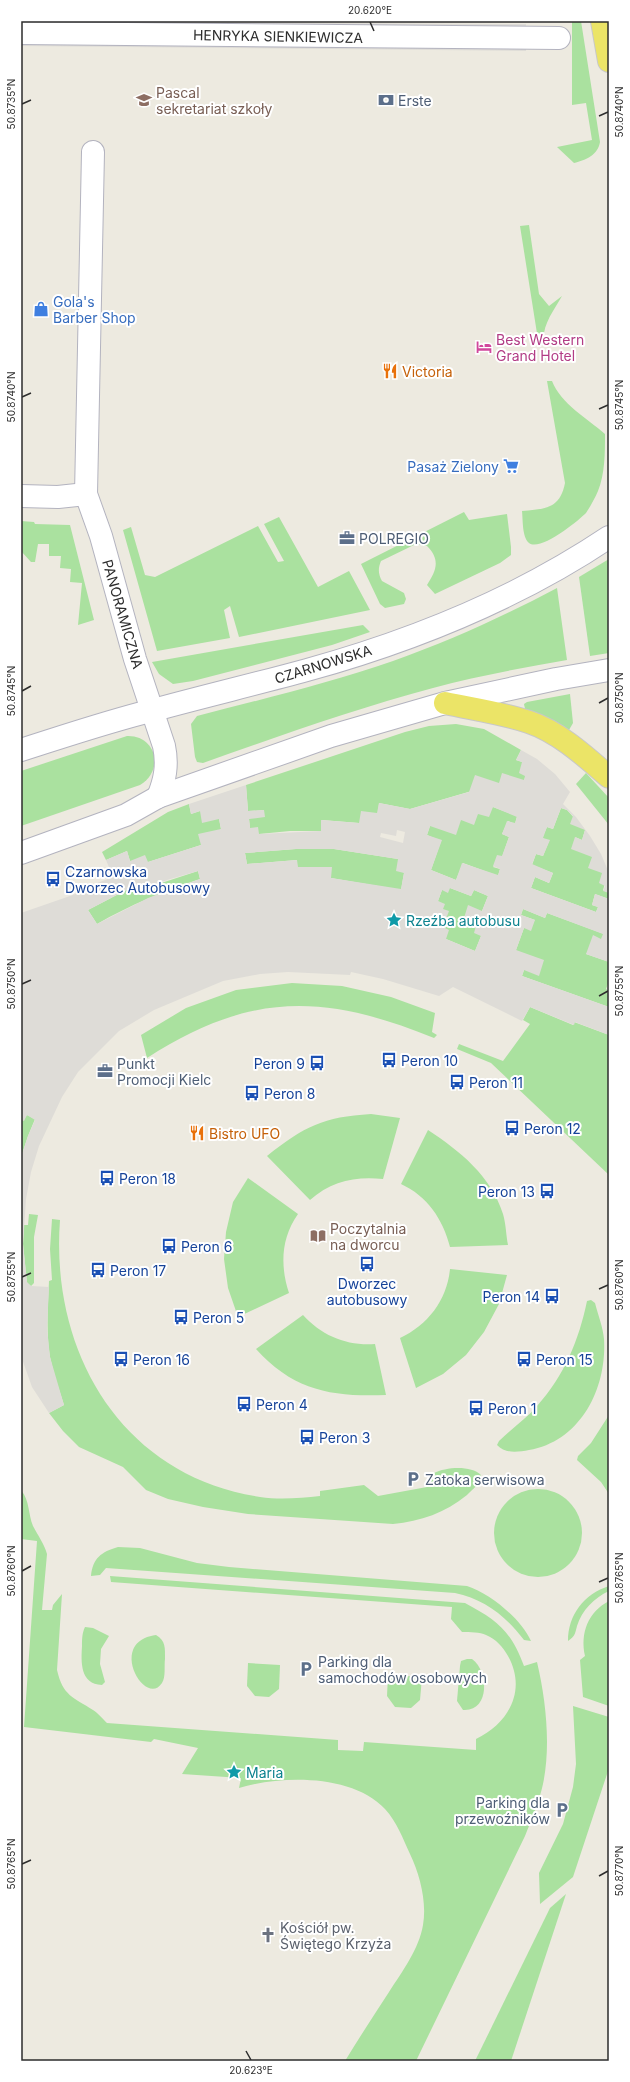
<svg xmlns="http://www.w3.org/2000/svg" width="630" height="2082" viewBox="0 0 630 2082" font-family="Inter,sans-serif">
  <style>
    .green { fill: #aae19f }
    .plaza { fill: #dedcd7; fill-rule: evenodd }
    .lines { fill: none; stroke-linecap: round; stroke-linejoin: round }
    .pedestrian-casing { stroke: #b3b3bf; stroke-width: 24 }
    .minor-casing { stroke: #b3b3bf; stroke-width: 24 }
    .primary-casing { stroke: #c8c8c8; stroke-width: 24 }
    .pedestrian { stroke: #fff; stroke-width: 22 }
    .minor { stroke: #fff; stroke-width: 22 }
    .primary { stroke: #ebe467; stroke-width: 22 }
    .ticks { fill: none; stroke: #2d2d2d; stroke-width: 1.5 }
    .labels { text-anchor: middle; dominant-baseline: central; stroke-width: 4; stroke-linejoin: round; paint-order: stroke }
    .street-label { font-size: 14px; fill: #2d2d2d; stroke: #fff }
    .education-label { font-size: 14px; fill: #785e54; stroke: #fff; text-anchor: start }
    .service-label { font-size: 14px; fill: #4e5e75; stroke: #fff; text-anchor: start }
    .shop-label { font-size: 14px; fill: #366cbe; stroke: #fff; text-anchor: start }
    .hotel-label { font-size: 14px; fill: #b23c85; stroke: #fff; text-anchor: start }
    .food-label { font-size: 14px; fill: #c56008; stroke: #fff; text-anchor: start }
    .transit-label { font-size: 14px; fill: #164399; stroke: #fff; text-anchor: start }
    .culture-label { font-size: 14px; fill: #0d838f; stroke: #fff; text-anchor: start }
    .worship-label { font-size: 14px; fill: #5b616d; stroke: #fff; text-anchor: start }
    .neatline { fill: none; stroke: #2d2d2d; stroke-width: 1.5 }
    .ticks-label { font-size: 10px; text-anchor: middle; fill: #2d2d2d }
  </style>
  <rect width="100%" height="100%" fill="#edeae0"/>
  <g class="green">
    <path d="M 572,21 L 581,21 L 600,142 C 598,155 586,160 574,163 L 557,147 L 592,140 L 586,103 L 572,105 Z"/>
    <path d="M 529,225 L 539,294 L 549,306 L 562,296 C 553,312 541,326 544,345 L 539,346 L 520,226 Z"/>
    <path d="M 547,381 L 552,381 C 561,404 587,418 605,434 C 605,453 605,474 598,491 C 595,498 590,507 586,513 C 578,521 540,552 529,543 C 522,537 523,520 522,511 C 545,509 560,509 565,483 Z"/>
    <path d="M 464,512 L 469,520 L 507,514 L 511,547 L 511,555 L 500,563 L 435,594 L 427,585 C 436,571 441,560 427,546 L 416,544 L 381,561 C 378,568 378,574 382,581 L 404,593 L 406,599 L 404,604 L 385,608 L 380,604 L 361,564 Z"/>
    <polygon points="279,517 318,587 349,571 370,610 239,637 230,606 224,610 230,638 157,651 123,530 131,527 145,575 155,577 258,526 278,562 284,561 264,524"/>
    <polygon points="21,521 34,522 35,524 70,525 94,620 78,625 82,583 70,582 71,569 60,568 61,556 49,556 49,544 38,544 35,562 31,562 21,551"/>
    <polygon points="609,559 609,653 590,656 579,577"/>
    <path d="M 557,588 L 567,660 C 522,668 477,676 433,688 C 355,709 279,736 203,763 L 197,762 L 195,757 L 191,724 L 197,716 C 263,699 329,683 393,661 C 450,641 504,616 557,588 Z"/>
    <polygon points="363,625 370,632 332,645 193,681 173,684 159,674 152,662"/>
    <polygon points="570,694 573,723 569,730 525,709 524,704 527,702"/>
    <polygon points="456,724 484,729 521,750 516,760 522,762 526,776 524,780 499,783 410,809 379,803 378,814 359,823 322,820 321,831 290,831 259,834 250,828 249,819 264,810 248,811 246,785 405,732 429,726"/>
    <path d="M 127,736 C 156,735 165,770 140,785 L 21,826 L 21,771 Z"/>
    <polygon points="586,773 609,798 609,825 576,784"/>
    <polygon points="189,804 191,814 200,811 219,819 221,829 201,845 148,862 130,861 127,851 106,860 102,852 168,812"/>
    <polygon points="493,807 517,816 515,824 508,821 502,834 509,837 502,857 493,867 500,869 498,876 463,863 456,880 431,870 441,841 427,835 430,826 461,820"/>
    <path d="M 561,808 L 567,810 L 585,830 L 582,840 L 575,837 C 586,850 611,873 603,890 L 609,893 L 609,899 L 595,894 L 592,905 L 598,907 L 596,912 L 531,888 L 535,877 L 549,883 L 553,873 L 532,865 L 536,854 L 543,856 L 549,841 L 542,838 L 547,827 L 553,829 Z"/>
    <polygon points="296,849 334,849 398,859 404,873 401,890 331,878 331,867 297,867 297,860 247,864 245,853"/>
    <path d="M 198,871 L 200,879 C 164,891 130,905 97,924 L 88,910 L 134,886 L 137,891 Z"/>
    <path d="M 450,888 L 471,896 L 474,890 L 488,896 L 482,911 L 464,918 L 477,922 L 481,936 L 475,951 L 446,939 C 442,926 445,913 438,901 L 442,890 Z"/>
    <polygon points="523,909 545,918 547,913 604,934 602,939 586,954 609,962 609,981 606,989 609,991 609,1007 522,976 524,970 516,950 524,928 535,920 521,915"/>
    <path d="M 292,983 L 342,986 L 391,997 L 435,1013 L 432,1032 L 437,1035 L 434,1038 C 324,993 249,992 147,1058 L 141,1035 L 186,1008 L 236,990 Z"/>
    <polygon points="530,1007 573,1025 574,1022 609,1035 609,1175 491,1063 457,1049 459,1044 503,1061 530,1024 523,1020"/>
    <path d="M 371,1114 L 400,1118 L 383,1179 C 356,1176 331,1181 310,1200 L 267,1156 C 305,1126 323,1117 371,1114 Z"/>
    <polygon points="27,1115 35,1119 28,1136 21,1157 21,1120"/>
    <path d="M 428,1130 C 460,1151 491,1176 503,1214 C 506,1224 506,1235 508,1245 L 450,1247 C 443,1219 427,1196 401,1184 Z"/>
    <path d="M 248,1178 L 298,1214 C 281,1238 280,1266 289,1293 L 238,1317 L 228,1288 L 224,1259 L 226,1232 L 233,1202 Z"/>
    <polygon points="29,1214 38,1215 34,1237 34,1283 31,1286 27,1283 23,1244 24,1225 28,1225"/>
    <path d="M 52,1219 L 60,1220 C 50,1353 122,1476 260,1497 C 280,1500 301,1498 320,1496 L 320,1491 L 364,1485 L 378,1496 L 427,1487 L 434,1473 C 446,1467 471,1465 481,1475 C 480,1484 473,1489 467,1495 C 445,1513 421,1521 393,1524 L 248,1514 L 203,1507 L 168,1499 L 146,1490 L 123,1467 L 79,1447 L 63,1431 L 49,1413 L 64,1405 C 59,1389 53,1373 50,1357 C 46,1333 48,1305 49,1281 L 52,1280 L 50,1249 Z"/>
    <path d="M 450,1269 L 507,1275 L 499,1304 L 484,1332 L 466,1355 L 443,1374 L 416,1388 L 400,1338 C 428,1325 447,1300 450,1269 Z"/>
    <path d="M 591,1300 L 595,1303 C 598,1315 603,1327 604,1339 C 607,1388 581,1441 529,1450 C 518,1452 505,1454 497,1445 L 499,1441 C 511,1429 526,1419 537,1406 C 564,1376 579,1340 587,1301 Z"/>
    <path d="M 303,1315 C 322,1336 347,1346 375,1344 L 386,1395 C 332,1397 294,1391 256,1349 Z"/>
    <polygon points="609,1415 609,1494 601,1482 577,1460 578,1456 591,1443"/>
    <circle cx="538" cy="1533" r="44"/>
    <path d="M 21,1490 C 30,1501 28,1514 33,1526 C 38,1536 44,1543 47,1554 L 42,1610 L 52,1610 L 53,1605 L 62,1594 L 57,1670 C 63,1696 73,1697 93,1710 C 98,1713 103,1719 107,1723 L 338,1740 L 338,1750 L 363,1751 L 364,1742 L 476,1750 L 476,1739 C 509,1723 527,1690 508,1656 C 503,1647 496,1639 486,1635 C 480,1632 470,1632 462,1632 L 451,1619 L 452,1607 L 111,1582 L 110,1576 L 465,1603 C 497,1620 511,1631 524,1666 L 537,1662 C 546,1700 551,1746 543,1784 C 539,1802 532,1819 525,1836 L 416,2061 L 345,2061 C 359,2038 374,2015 389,1992 C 402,1972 419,1949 423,1925 C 427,1902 420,1875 410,1854 C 403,1839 397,1822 385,1809 C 353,1774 281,1775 239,1788 L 241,1778 L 182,1774 L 198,1748 L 154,1739 L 151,1742 L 24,1727 L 37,1541 L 21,1539 Z"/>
    <path d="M 118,1547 L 140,1548 L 197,1563 L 229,1567 L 467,1586 C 491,1594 521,1619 531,1641 L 524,1640 C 506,1616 484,1599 455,1593 L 106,1568 L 100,1575 L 91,1576 C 93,1558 101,1552 118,1547 Z"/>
    <path d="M 609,1586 L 609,1591 C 594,1598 582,1610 577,1626 C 575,1634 575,1636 568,1641 C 568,1615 584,1594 609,1586 Z"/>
    <path d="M 609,1601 L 609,1706 L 583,1697 L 580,1660 L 585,1656 C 580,1633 588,1612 609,1601 Z"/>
    <path d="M 85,1627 L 93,1628 L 109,1636 L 101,1649 L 100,1664 L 105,1682 L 102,1685 C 80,1684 81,1662 82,1646 C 82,1640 82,1633 85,1627 Z"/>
    <path d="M 156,1635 C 166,1641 165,1648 165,1659 C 164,1666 166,1677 162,1683 C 149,1703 122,1666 135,1646 C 140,1639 148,1636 156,1635 Z"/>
    <path d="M 467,1659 L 472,1659 C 489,1671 490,1712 463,1710 L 457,1701 L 460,1666 L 461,1661 Z"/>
    <polygon points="248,1663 280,1665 279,1689 269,1697 255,1696 247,1686"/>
    <polygon points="388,1675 422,1677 420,1700 411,1708 395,1707 387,1696"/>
    <polygon points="573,1706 609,1717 609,1768 573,1877 540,1904 539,1873 563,1824 573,1787 576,1764"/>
    <polygon points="566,1894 511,2061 475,2061 550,1908"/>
  </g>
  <g class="plaza">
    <polygon points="21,21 526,24 526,51 21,46"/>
    <path d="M 521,750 L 537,759 L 555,774 L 570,792 L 563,804 L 576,817 L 590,836 L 601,854 L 609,873 L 609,893 L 603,891 L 605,886 L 599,883 L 602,873 L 588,868 L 592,857 L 571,849 L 575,837 L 582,840 L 585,830 L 570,824 L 573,816 L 567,810 L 561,808 L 553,829 L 547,827 L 543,838 L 550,840 L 543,856 L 536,854 L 532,864 L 553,873 L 549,883 L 535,877 L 531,888 L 596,912 L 598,907 L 592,905 L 595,894 L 609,899 L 609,962 L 586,954 L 593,935 L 601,939 L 603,934 L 547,913 L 545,918 L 523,909 L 521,915 L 535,920 L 531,931 L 524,928 L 516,950 L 544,960 L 539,976 L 524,970 L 522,976 L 609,1007 L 609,1035 L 575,1022 L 574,1025 L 530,1007 L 522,1021 L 453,987 L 439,996 L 383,979 L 351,972 L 350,975 L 288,972 L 260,974 L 223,981 L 154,1010 L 119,1031 L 78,1072 L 62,1097 L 39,1146 L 31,1172 L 26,1199 L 23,1244 L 27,1282 L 31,1286 L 49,1287 L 47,1328 L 50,1357 L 64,1405 L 49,1413 L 32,1387 L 21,1356 L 21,1157 L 28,1136 L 35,1120 L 27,1115 L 24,1121 L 21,1120 L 21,913 L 93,888 L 92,885 L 113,877 L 106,860 L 127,851 L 130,861 L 145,855 L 148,862 L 201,845 L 198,834 L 221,829 L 219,819 L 202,823 L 200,811 L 191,814 L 189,804 L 246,785 L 248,811 L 264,810 L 265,817 L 249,819 L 250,828 L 258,827 L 259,834 L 321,831 L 321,820 L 359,823 L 361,811 L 377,813 L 379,803 L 410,809 L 469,792 L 475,775 L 499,783 L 502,773 L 524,780 L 525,776 L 519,773 L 522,762 L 516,760 ZM 493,807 L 517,817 L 515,823 L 507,821 L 502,834 L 509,837 L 502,856 L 497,855 L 493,866 L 500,869 L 498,875 L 462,863 L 456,880 L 431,870 L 442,840 L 427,835 L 430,826 L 456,835 L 461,820 L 474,825 L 478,814 L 489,817 ZM 397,830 L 405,832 L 403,843 L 380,837 L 381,833 L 396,836 ZM 296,849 L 334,849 L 398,859 L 396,871 L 404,873 L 401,889 L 331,878 L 332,867 L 298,867 L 297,860 L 247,864 L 245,853 ZM 198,871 L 200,879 L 148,898 L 97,924 L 88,910 L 134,886 L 137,891 L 167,880 ZM 450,888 L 471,896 L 474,890 L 488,896 L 482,911 L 468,905 L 464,918 L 477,922 L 474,933 L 481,936 L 475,951 L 446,939 L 449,930 L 443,927 L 449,911 L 443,909 L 445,904 L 438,901 L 442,890 L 448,893 Z"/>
  </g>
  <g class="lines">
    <defs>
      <polyline id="pedestrian" points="21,33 559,38"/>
      <g id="minor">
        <path d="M 93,152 L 86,494 L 101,536 L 135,659 L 164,746 C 168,765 165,780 158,797"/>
        <polyline points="21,496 58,497 86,494"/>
        <path d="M 21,750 C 65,736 109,721 154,710 C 205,696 256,684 307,670 C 412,641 518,598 609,537"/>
        <polyline points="21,853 126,815 158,797 331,736 445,703 556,679 609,670"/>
      </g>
      <g id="primary">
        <polyline points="602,21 609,61"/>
        <path d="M 445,703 C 473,709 502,713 529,722 C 559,732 586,757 609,777"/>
      </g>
    </defs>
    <use href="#pedestrian" class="pedestrian-casing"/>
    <use href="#minor" class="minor-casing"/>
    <use href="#primary" class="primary-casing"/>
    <use href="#pedestrian" class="pedestrian"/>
    <use href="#minor" class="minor"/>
    <use href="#primary" class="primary"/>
  </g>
  <path class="ticks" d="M 370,22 L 374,31M 22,104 L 31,100M 599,116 L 608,112M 22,397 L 31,393M 599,409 L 608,405M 22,691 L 31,686M 599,703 L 608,698M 22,984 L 31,980M 599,996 L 608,991M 22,1277 L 31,1273M 599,1289 L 608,1285M 22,1571 L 31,1566M 599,1582 L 608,1578M 22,1864 L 31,1860M 599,1876 L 608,1871M 246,2051 L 251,2060"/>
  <defs>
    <symbol id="school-bare" viewBox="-9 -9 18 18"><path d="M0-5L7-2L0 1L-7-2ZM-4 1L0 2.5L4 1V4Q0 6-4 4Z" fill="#8d6e63" stroke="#fff" stroke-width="2.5" paint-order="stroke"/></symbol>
    <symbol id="bank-bare" viewBox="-9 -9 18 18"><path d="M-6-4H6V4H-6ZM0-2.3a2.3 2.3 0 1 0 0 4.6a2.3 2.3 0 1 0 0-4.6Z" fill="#5c6f8a" stroke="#fff" stroke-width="2.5" paint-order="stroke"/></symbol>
    <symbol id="shop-bare" viewBox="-9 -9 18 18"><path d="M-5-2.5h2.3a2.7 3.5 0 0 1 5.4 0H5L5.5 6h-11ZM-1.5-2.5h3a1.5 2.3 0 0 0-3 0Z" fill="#3f7fe0" stroke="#fff" stroke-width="2.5" paint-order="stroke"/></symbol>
    <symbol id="hotel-bare" viewBox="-9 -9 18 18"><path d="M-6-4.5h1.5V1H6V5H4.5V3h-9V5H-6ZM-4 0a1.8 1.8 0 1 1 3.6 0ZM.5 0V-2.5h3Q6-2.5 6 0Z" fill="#d1479c" stroke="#fff" stroke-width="2.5" paint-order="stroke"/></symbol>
    <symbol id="restaurant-bare" viewBox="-9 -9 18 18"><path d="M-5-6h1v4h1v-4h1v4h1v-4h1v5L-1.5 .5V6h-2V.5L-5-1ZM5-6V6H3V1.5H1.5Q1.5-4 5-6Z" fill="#e8710a" stroke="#fff" stroke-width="2.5" paint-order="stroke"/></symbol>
    <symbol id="supermarket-bare" viewBox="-9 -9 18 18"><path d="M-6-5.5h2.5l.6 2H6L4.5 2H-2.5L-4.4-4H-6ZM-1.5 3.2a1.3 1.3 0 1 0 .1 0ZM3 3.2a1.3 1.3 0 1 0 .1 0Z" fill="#3f7fe0" stroke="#fff" stroke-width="2.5" paint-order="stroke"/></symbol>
    <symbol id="office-bare" viewBox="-9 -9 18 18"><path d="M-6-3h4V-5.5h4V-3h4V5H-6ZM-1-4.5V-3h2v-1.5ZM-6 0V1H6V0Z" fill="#5c6f8a" stroke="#fff" stroke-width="2.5" paint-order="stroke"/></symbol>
    <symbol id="bus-bare" viewBox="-9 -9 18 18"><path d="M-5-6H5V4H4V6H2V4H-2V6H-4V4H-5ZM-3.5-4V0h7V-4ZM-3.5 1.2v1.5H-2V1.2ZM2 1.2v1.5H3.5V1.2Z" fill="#1a4fb4" stroke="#fff" stroke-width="2.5" paint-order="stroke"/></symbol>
    <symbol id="sight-bare" viewBox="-9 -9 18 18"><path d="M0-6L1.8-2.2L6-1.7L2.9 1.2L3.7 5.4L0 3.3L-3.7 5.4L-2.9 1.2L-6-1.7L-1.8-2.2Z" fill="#0f9aa8" stroke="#fff" stroke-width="2.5" paint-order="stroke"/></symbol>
    <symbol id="library-bare" viewBox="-9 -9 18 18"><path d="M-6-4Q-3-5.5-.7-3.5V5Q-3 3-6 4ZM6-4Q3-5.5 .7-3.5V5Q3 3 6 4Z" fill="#8d6e63" stroke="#fff" stroke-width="2.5" paint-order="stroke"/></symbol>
    <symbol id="parking-bare" viewBox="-9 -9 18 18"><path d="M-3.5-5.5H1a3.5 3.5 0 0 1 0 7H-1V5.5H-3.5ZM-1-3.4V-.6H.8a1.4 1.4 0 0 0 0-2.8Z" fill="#5c6f8a" stroke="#fff" stroke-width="2.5" paint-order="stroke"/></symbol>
    <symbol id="church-bare" viewBox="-9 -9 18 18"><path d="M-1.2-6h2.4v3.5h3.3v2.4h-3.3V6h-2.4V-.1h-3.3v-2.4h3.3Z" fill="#6b7280" stroke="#fff" stroke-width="2.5" paint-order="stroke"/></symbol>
  </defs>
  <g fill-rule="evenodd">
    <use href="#school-bare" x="133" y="89" width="22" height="22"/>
    <use href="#bank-bare" x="375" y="89" width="22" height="22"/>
    <use href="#shop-bare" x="30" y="298" width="22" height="22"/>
    <use href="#hotel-bare" x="473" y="336" width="22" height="22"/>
    <use href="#restaurant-bare" x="379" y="360" width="22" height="22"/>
    <use href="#supermarket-bare" x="500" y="455" width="22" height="22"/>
    <use href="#office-bare" x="336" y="527" width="22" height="22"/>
    <use href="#bus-bare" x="42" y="868" width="22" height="22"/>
    <use href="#sight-bare" x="383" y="909" width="22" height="22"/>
    <use href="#bus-bare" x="378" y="1049" width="22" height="22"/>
    <use href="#bus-bare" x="306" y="1052" width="22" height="22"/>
    <use href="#office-bare" x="94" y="1060" width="22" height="22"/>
    <use href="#bus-bare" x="446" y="1071" width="22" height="22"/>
    <use href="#bus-bare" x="241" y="1082" width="22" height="22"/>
    <use href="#bus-bare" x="501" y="1117" width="22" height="22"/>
    <use href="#restaurant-bare" x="186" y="1122" width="22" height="22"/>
    <use href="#bus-bare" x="96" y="1167" width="22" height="22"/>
    <use href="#bus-bare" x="536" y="1180" width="22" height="22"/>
    <use href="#library-bare" x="307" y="1225" width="22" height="22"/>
    <use href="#bus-bare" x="158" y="1235" width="22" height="22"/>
    <use href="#bus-bare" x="356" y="1253" width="22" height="22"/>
    <use href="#bus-bare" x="87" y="1259" width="22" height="22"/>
    <use href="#bus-bare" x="541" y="1285" width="22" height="22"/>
    <use href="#bus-bare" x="170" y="1306" width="22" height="22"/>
    <use href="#bus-bare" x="110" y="1348" width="22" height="22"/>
    <use href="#bus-bare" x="513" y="1348" width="22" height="22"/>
    <use href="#bus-bare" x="233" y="1393" width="22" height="22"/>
    <use href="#bus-bare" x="465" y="1397" width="22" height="22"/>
    <use href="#bus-bare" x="296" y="1426" width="22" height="22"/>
    <use href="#parking-bare" x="402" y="1468" width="22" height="22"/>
    <use href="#parking-bare" x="295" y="1658" width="22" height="22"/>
    <use href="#sight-bare" x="223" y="1761" width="22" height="22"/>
    <use href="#parking-bare" x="551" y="1799" width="22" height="22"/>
    <use href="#church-bare" x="257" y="1924" width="22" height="22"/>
  </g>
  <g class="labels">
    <g class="street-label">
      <text transform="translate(278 36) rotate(1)">HENRYKA SIENKIEWICZA</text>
      <text transform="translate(123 614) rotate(74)">PANORAMICZNA</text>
      <text transform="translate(323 664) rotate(-17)">CZARNOWSKA</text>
    </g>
    <g class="education-label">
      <text x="156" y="92">Pascal<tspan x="156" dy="16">sekretariat szkoły</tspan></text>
      <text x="330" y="1228">Poczytalnia<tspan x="330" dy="16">na dworcu</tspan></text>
    </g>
    <g class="service-label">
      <text x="398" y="100">Erste</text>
      <text x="359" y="538">POLREGIO</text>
      <text x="117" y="1063">Punkt<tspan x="117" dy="16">Promocji Kielc</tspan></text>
      <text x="425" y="1479">Zatoka serwisowa</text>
      <text x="318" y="1661">Parking dla<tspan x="318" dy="16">samochodów osobowych</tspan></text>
      <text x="550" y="1802" text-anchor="end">Parking dla<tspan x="550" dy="16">przewoźników</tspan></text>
    </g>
    <g class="shop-label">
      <text x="53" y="301">Gola's<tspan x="53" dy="16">Barber Shop</tspan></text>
      <text x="499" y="466" text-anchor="end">Pasaż Zielony</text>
    </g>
    <g class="hotel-label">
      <text x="496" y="339">Best Western<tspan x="496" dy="16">Grand Hotel</tspan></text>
    </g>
    <g class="food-label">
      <text x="402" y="371">Victoria</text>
      <text x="209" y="1133">Bistro UFO</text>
    </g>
    <g class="transit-label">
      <text x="65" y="871">Czarnowska<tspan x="65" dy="16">Dworzec Autobusowy</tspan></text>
      <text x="401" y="1060">Peron 10</text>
      <text x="305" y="1063" text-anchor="end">Peron 9</text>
      <text x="469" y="1082">Peron 11</text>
      <text x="264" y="1093">Peron 8</text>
      <text x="524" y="1128">Peron 12</text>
      <text x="119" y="1178">Peron 18</text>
      <text x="535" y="1191" text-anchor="end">Peron 13</text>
      <text x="181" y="1246">Peron 6</text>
      <text x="110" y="1270">Peron 17</text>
      <text x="367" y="1283" text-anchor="middle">Dworzec<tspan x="367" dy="16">autobusowy</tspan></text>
      <text x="540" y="1296" text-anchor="end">Peron 14</text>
      <text x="193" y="1317">Peron 5</text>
      <text x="133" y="1359">Peron 16</text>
      <text x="536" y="1359">Peron 15</text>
      <text x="256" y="1404">Peron 4</text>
      <text x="488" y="1408">Peron 1</text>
      <text x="319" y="1437">Peron 3</text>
    </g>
    <g class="culture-label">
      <text x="406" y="920">Rzeźba autobusu</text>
      <text x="246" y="1772">Maria</text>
    </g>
    <g class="worship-label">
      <text x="280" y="1927">Kościół pw.<tspan x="280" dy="16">Świętego Krzyża</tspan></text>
    </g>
  </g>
  <rect width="630" height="2082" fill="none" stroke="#ffffff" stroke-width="44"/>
  <rect x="22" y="22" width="586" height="2038" class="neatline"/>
  <g class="ticks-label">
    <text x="370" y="14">20.620°E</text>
    <text transform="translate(11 104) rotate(-90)" y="4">50.8735°N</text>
    <text transform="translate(619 112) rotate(-90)" y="4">50.8740°N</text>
    <text transform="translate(11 397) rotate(-90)" y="4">50.8740°N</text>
    <text transform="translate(619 405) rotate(-90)" y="4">50.8745°N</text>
    <text transform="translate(11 691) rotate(-90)" y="4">50.8745°N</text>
    <text transform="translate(619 698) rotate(-90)" y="4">50.8750°N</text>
    <text transform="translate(11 984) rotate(-90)" y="4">50.8750°N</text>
    <text transform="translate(619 991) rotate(-90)" y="4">50.8755°N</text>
    <text transform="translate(11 1277) rotate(-90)" y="4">50.8755°N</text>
    <text transform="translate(619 1285) rotate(-90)" y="4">50.8760°N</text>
    <text transform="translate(11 1571) rotate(-90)" y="4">50.8760°N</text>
    <text transform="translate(619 1578) rotate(-90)" y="4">50.8765°N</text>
    <text transform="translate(11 1864) rotate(-90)" y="4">50.8765°N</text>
    <text transform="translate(619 1871) rotate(-90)" y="4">50.8770°N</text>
    <text x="251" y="2074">20.623°E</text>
  </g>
</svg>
